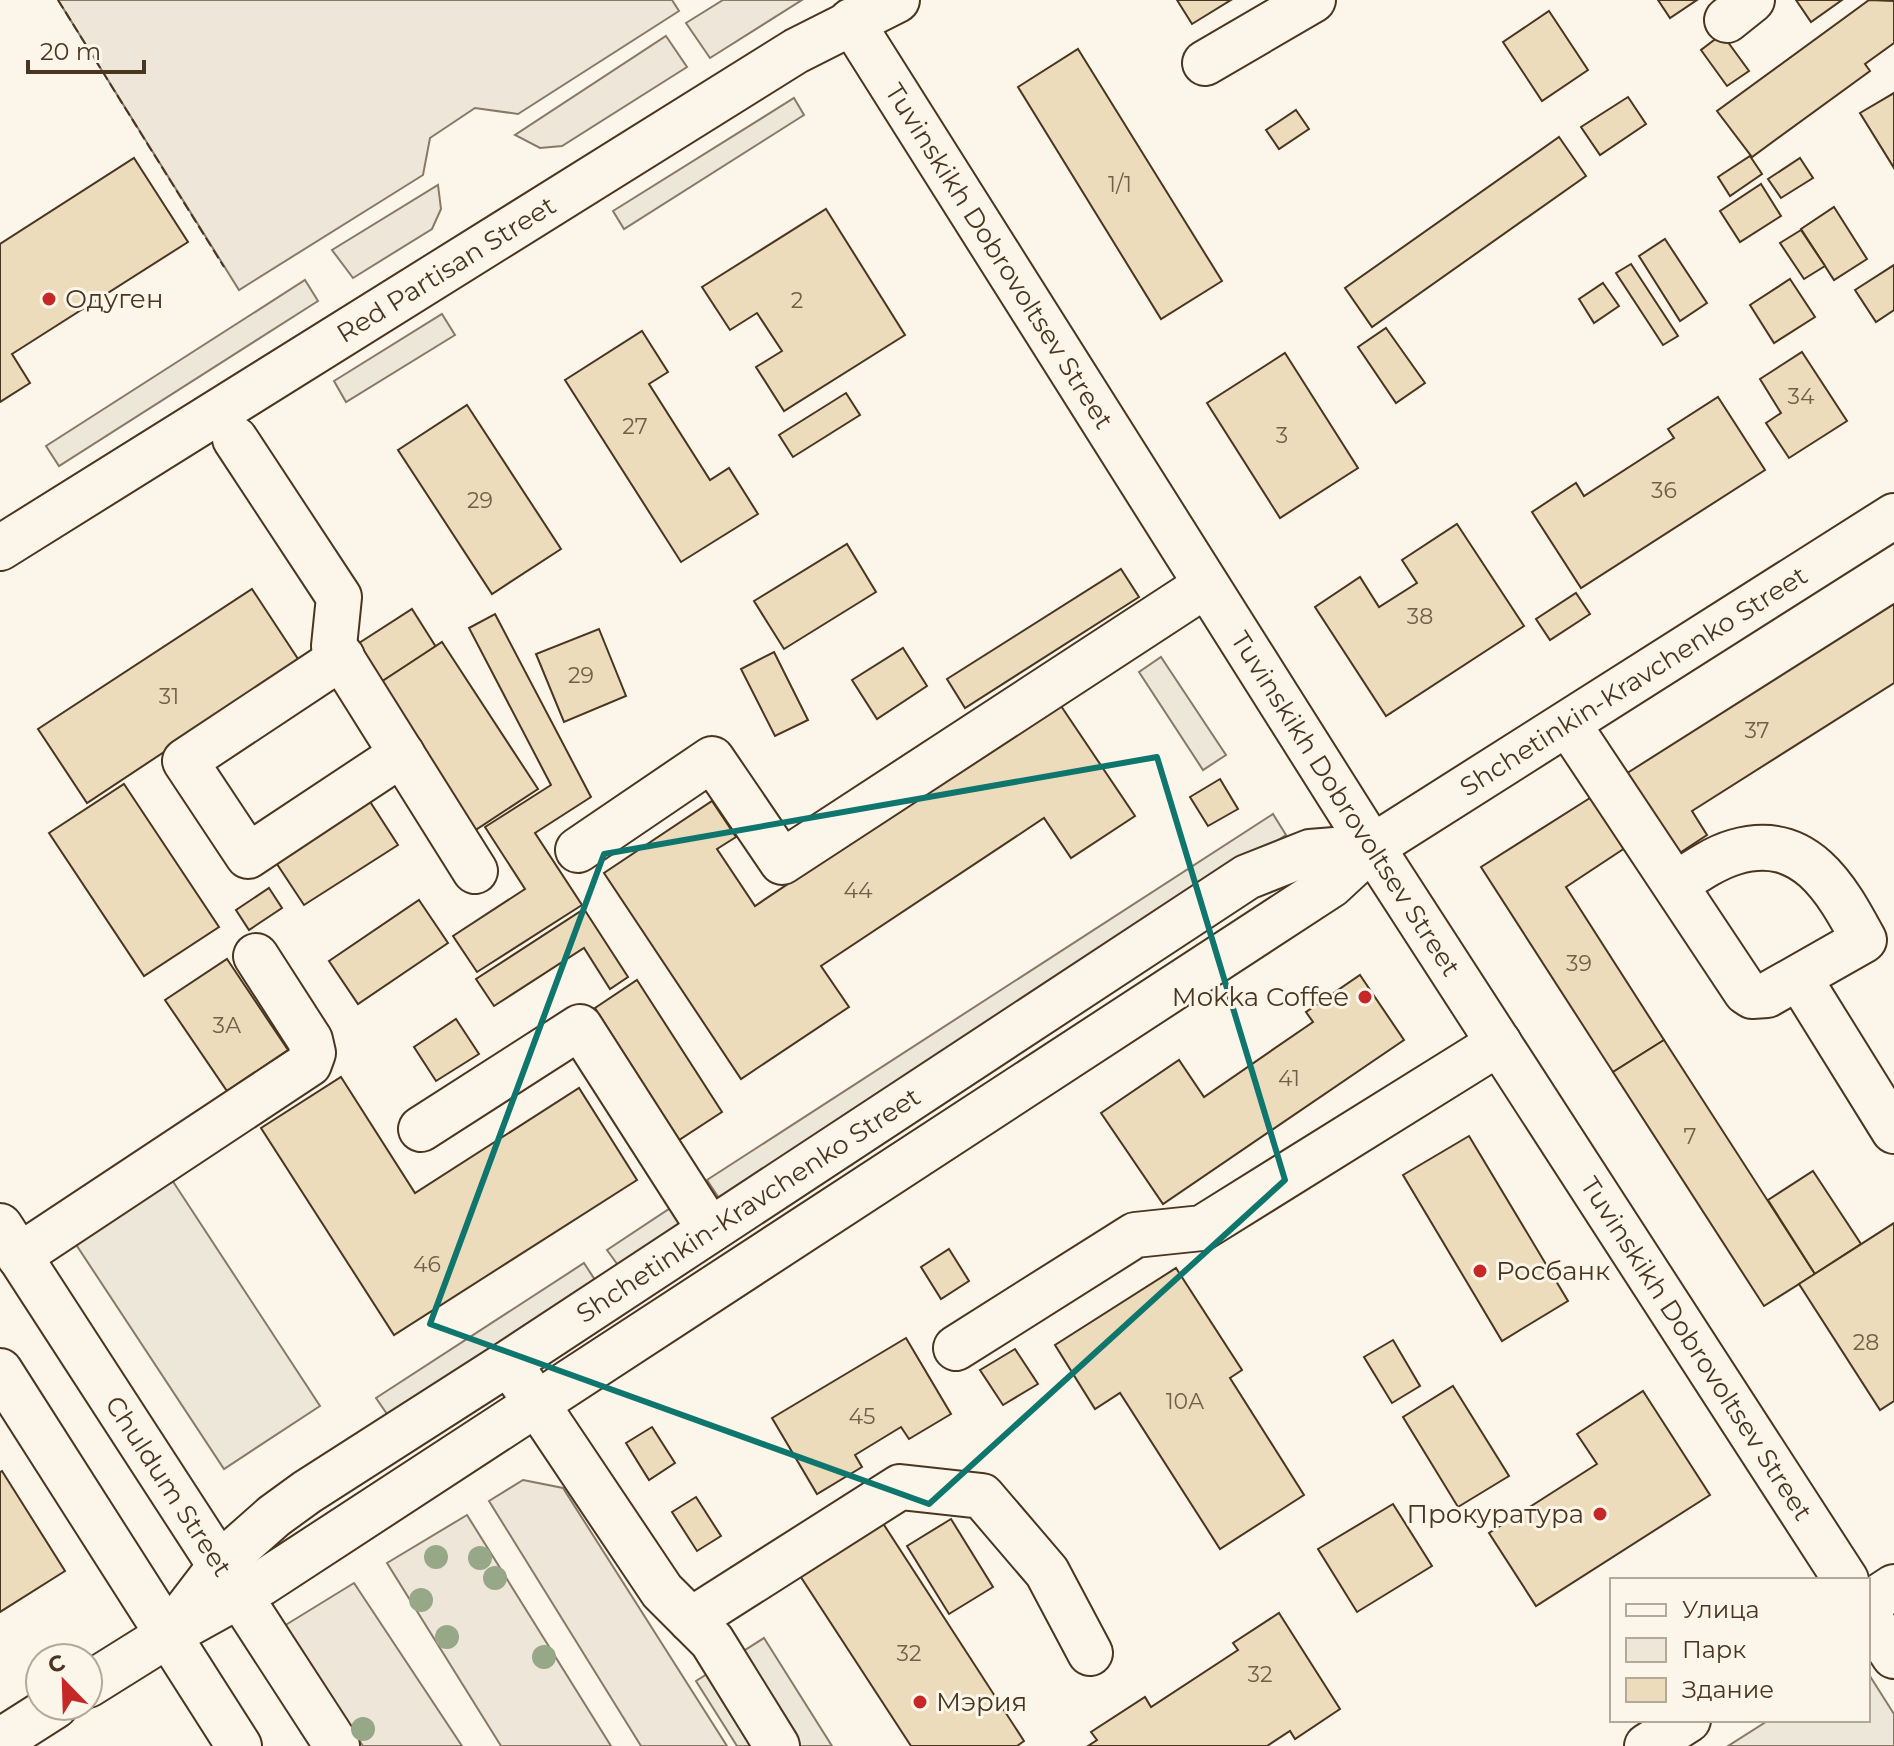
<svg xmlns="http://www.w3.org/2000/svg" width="1894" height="1746" viewBox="0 0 1894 1746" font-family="Montserrat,sans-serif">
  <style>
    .green { fill: #ede6d9; stroke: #887966; stroke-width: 2 }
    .parking { fill: #ede7d9; stroke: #887966; stroke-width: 2 }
    .building { fill: #ecdcbc; stroke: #4a3520; stroke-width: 2 }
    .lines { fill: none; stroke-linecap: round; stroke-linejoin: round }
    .minor-casing { stroke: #4a3520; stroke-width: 48 }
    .minor { stroke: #fbf6e9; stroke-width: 44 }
    .fence { stroke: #4a3520; stroke-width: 2; stroke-dasharray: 10 4; stroke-linecap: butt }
    .tree { fill: #96a887 }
    .marked { fill: none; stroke: #0f766e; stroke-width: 6; stroke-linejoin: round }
    .poi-dot { fill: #c62828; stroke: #fbf6e9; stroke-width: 3 }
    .labels { text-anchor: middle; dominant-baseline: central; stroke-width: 6; stroke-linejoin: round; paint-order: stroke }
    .number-label { font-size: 22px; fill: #725f47 }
    .street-label { font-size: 26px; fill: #4a3520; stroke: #fbf6e9 }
    .poi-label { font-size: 26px; fill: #4a3520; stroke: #fbf6e9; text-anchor: start }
  </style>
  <rect width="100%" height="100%" fill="#fbf6e9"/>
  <g class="green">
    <polygon points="58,0 672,0 679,11 518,114 475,108 430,138 423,175 239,290"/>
    <polygon points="723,0 802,0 710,58 686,23"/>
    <polygon points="666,36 687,67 562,146 540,148 515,135"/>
    <polygon points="438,185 441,209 432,229 353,278 332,250"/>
    <polygon points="523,1480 563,1488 727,1746 641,1746 489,1501"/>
    <polygon points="467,1515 611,1746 501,1746 387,1563"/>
    <polygon points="354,1583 462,1746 363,1746 284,1626"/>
  </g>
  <g class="parking">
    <polygon points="794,98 804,115 624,229 613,211"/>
    <polygon points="305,280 318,301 59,466 46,446"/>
    <polygon points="442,314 455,335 346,402 334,381"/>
    <polygon points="1161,657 1226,755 1203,770 1139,672"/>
    <polygon points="1273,814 1286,835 721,1201 707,1180"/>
    <polygon points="172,1180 320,1406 224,1469 75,1243"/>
    <polygon points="678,1203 690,1222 620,1268 607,1250"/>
    <polygon points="584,1263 597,1283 389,1417 376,1398"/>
    <polygon points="764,1638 832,1746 737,1746 696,1681"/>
    <polygon points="1868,1673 1894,1714 1894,1746 1728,1746 1769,1720 1868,1720"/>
  </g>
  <g class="building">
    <polygon points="1177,0 1231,0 1192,24"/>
    <polygon points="1658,0 1697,0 1670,18"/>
    <polygon points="1796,0 1842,0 1811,22"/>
    <polygon points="1869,0 1894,1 1894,43 1865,64 1870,71 1752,157 1717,111"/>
    <polygon points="1549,11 1588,70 1542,101 1503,42"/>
    <polygon points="1722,34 1749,71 1727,86 1701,50"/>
    <polygon points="1078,49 1222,281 1161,319 1018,87"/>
    <polygon points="1894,93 1894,168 1860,113"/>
    <polygon points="1628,97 1646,124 1600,155 1581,127"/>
    <polygon points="1296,110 1309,129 1279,149 1266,130"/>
    <polygon points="1559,137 1586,176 1372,327 1345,288"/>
    <polygon points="1750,156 1762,174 1730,196 1718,177"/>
    <polygon points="134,158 188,242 12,354 30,383 0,402 0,244"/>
    <polygon points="1800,158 1813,178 1781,198 1768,179"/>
    <polygon points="1761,184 1781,216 1740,242 1720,211"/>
    <polygon points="1834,207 1867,259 1834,280 1801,229"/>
    <polygon points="826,209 905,335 784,411 756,367 782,351 757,313 730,330 702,287"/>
    <polygon points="1801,230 1825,266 1804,279 1780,243"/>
    <polygon points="1665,239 1707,303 1680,321 1639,256"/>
    <polygon points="1631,264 1678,336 1663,345 1616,273"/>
    <polygon points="1894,265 1894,310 1876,322 1855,290"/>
    <polygon points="1790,279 1815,317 1774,343 1750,305"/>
    <polygon points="1603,283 1619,306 1594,323 1579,299"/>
    <polygon points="1386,328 1425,383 1396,403 1358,347"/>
    <polygon points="642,331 668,372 649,384 710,480 729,468 758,514 681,562 565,380"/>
    <polygon points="1802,352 1847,421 1789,458 1766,423 1781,413 1760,379"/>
    <polygon points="1285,353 1358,468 1280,518 1207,403"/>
    <polygon points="846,393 860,415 793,457 779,435"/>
    <polygon points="1718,397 1765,470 1581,588 1532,512 1576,483 1584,496 1674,438 1668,429"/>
    <polygon points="467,405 561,549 492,594 398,450"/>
    <polygon points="1457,524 1524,626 1386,716 1315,607 1360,577 1379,607 1417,583 1402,560"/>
    <polygon points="847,544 876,592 784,649 754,601"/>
    <polygon points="1121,569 1139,597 965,708 947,679"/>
    <polygon points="252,589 300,662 87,803 38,729"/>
    <polygon points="1576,593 1590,614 1550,640 1536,619"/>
    <polygon points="1894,604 1894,683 1692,811 1707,835 1672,858 1621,777"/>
    <polygon points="412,609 436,647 381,682 356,645"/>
    <polygon points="495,614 591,797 535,833 582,905 477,972 453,936 525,889 485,827 551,785 469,628"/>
    <polygon points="599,629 626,696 564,722 536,654"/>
    <polygon points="442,642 538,789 474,831 378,684"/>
    <polygon points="903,648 927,686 877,719 852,680"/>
    <polygon points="774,652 808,720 775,736 741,669"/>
    <polygon points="1059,703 1135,816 1071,858 1044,818 821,966 849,1007 741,1079 604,873 712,801 736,837 717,849 755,906"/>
    <polygon points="1220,779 1238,809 1208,826 1190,797"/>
    <polygon points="124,784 219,927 144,976 49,833"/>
    <polygon points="1601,791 1634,842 1566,887 1664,1040 1613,1072 1481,867"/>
    <polygon points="367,797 398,845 304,905 273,858"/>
    <polygon points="269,888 282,908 249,930 236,910"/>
    <polygon points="419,900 448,943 358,1004 329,961"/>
    <polygon points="584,909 628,977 610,989 584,948 494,1006 476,979"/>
    <polygon points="227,959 288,1050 227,1091 165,1000"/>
    <polygon points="1360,975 1404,1040 1163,1204 1101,1113 1179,1060 1204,1097 1313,1022 1306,1012"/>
    <polygon points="637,980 722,1112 679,1140 595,1008"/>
    <polygon points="456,1019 479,1054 436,1081 414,1047"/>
    <polygon points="1664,1040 1815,1274 1764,1306 1613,1072"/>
    <polygon points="341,1077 415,1193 579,1088 637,1180 394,1335 261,1128"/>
    <polygon points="1469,1136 1568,1301 1502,1341 1403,1175"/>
    <polygon points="1813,1171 1861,1244 1815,1274 1768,1200"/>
    <polygon points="1894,1223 1894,1401 1880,1410 1799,1284"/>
    <polygon points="949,1249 969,1281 941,1299 921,1267"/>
    <polygon points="1176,1268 1242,1370 1230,1378 1304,1495 1220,1549 1120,1393 1095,1409 1055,1345"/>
    <polygon points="906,1338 951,1414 909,1439 901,1427 855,1455 862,1467 817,1494 772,1418"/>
    <polygon points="1393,1340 1420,1386 1392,1403 1364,1357"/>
    <polygon points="1015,1349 1038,1384 1003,1405 980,1370"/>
    <polygon points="1453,1386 1509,1476 1458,1507 1403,1417"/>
    <polygon points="1643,1391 1710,1495 1536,1606 1489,1533 1597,1464 1577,1434"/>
    <polygon points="652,1427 675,1463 649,1480 626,1443"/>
    <polygon points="2,1471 65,1571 0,1612 0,1472"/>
    <polygon points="696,1497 721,1536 697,1551 672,1512"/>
    <polygon points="1393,1504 1432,1566 1357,1612 1318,1549"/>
    <polygon points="875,1511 1024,1741 1017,1746 911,1746 793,1565"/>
    <polygon points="951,1519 993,1587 949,1614 907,1546"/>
    <polygon points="1279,1613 1340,1709 1295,1739 1290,1731 1267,1746 1088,1746 1097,1740 1091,1732 1145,1697 1151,1707 1238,1650 1233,1643"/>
  </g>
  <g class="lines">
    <defs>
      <g id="minor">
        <polyline points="1727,20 1752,0"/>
        <path id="s1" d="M 851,21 L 1372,847 L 1846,1580"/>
        <polyline points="1205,63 1313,0"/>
        <polyline points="235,439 339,597 334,646 475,871"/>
        <path id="s2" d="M 0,548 L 796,51 L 897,0"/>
        <polyline points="342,657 185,761 248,856 402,754"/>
        <path d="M 1568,724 L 1746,992 L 1752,996 L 1767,995 L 1864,940 C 1836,888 1805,832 1735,852 C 1714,858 1693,873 1675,885"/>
        <polyline points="578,850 712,759 782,862 1206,585"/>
        <polyline points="1799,978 1894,1131"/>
        <polyline points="421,1129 580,1027 710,1230"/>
        <path id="s3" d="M 0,1226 L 337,1746"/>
        <polyline points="19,1256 309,1064 313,1053 310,1040 256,956"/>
        <polyline points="956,1348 1135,1235 1202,1228 1499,1043"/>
        <polyline points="0,1371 239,1746"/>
        <polyline points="520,1379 662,1591 712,1641 777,1746"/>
        <polyline points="1868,1604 1894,1587"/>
        <polyline points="1868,1616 1894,1656"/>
        <polyline points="691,1620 900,1487 982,1496 1047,1572 1090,1653"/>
        <path id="s4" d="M 178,1621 L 220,1566 L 239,1547 L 274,1516 L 307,1492 L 510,1362 L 1247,877 L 1310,852 L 1372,847"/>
        <path id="s5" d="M 88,1685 L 168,1635 L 262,1583 L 1331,885 L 1372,847 L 1894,516"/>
        <polyline points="0,1741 55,1706"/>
        <polyline points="1647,1746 1688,1720"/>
      </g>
    </defs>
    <use href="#minor" class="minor-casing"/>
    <use href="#minor" class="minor"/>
    <polyline class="fence" points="58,0 224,267"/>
  </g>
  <g class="tree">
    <circle cx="436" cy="1557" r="12"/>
    <circle cx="480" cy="1558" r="12"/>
    <circle cx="495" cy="1578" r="12"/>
    <circle cx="421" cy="1600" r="12"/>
    <circle cx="447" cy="1637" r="12"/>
    <circle cx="544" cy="1657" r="12"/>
    <circle cx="363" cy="1729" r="12"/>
  </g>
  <path class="marked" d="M 1157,757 L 1285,1180 L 929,1504 L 430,1324 L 604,854 Z"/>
  <g class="poi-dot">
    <circle cx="49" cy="299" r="8"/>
    <circle cx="1365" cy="997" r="8"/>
    <circle cx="1480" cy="1271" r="8"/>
    <circle cx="1600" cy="1514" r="8"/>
    <circle cx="920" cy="1702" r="8"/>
  </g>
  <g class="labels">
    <g class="number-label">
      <text x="1120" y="184">1/1</text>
      <text x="797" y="300">2</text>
      <text x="1801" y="396">34</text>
      <text x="635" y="426">27</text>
      <text x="1282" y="435">3</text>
      <text x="1664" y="490">36</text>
      <text x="480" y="500">29</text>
      <text x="1420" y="616">38</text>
      <text x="581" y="675">29</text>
      <text x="169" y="696">31</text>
      <text x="1757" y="730">37</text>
      <text x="858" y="890">44</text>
      <text x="1579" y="963">39</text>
      <text x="227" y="1025">3А</text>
      <text x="1289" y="1078">41</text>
      <text x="1690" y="1136">7</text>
      <text x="427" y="1264">46</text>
      <text x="1866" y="1342">28</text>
      <text x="1185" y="1401">10А</text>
      <text x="862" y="1416">45</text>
      <text x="909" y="1653">32</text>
      <text x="1260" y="1674">32</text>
    </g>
    <g class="street-label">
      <text stroke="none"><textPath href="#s1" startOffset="278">Tuvinskikh Dobrovoltsev Street</textPath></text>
      <text stroke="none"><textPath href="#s2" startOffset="526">Red Partisan Street</textPath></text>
      <text stroke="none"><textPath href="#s5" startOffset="1844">Shchetinkin-Kravchenko Street</textPath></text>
      <text stroke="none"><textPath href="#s1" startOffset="926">Tuvinskikh Dobrovoltsev Street</textPath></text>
      <text stroke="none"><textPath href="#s4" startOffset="710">Shchetinkin-Kravchenko Street</textPath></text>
      <text stroke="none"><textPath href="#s1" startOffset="1574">Tuvinskikh Dobrovoltsev Street</textPath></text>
      <text stroke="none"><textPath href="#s3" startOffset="310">Chuldum Street</textPath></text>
    </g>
    <g class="poi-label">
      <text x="65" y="299">Одуген</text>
      <text x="1349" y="997" text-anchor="end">Mokka Coffee</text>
      <text x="1496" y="1271">Росбанк</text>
      <text x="1584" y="1514" text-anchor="end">Прокуратура</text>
      <text x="936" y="1702">Мэрия</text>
    </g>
  </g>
  <rect x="1610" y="1578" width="260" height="144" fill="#fbf6e9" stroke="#b4a999" stroke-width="2"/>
  <rect x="1626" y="1604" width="40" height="12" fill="#fbf6e9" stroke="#b4a999" stroke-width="2"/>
  <text x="1682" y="1618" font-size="24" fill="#4a3520">Улица</text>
  <rect x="1626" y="1638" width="40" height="24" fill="#ede6d9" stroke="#b4a999" stroke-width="2"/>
  <text x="1682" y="1658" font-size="24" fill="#4a3520">Парк</text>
  <rect x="1626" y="1678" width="40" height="24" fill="#ecdcbc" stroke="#b4a999" stroke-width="2"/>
  <text x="1682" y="1698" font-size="24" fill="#4a3520">Здание</text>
  <g transform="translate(64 1682) rotate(337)"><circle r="38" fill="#fbf6e9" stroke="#b4a999" stroke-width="2"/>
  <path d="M0-6L14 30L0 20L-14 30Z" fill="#c62828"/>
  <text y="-12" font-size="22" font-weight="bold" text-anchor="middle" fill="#4a3520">С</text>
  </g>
  <path d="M28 60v12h116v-12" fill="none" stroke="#4a3520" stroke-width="4"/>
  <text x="40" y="60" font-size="24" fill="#4a3520" stroke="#fbf6e9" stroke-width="6" paint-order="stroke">20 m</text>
</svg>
